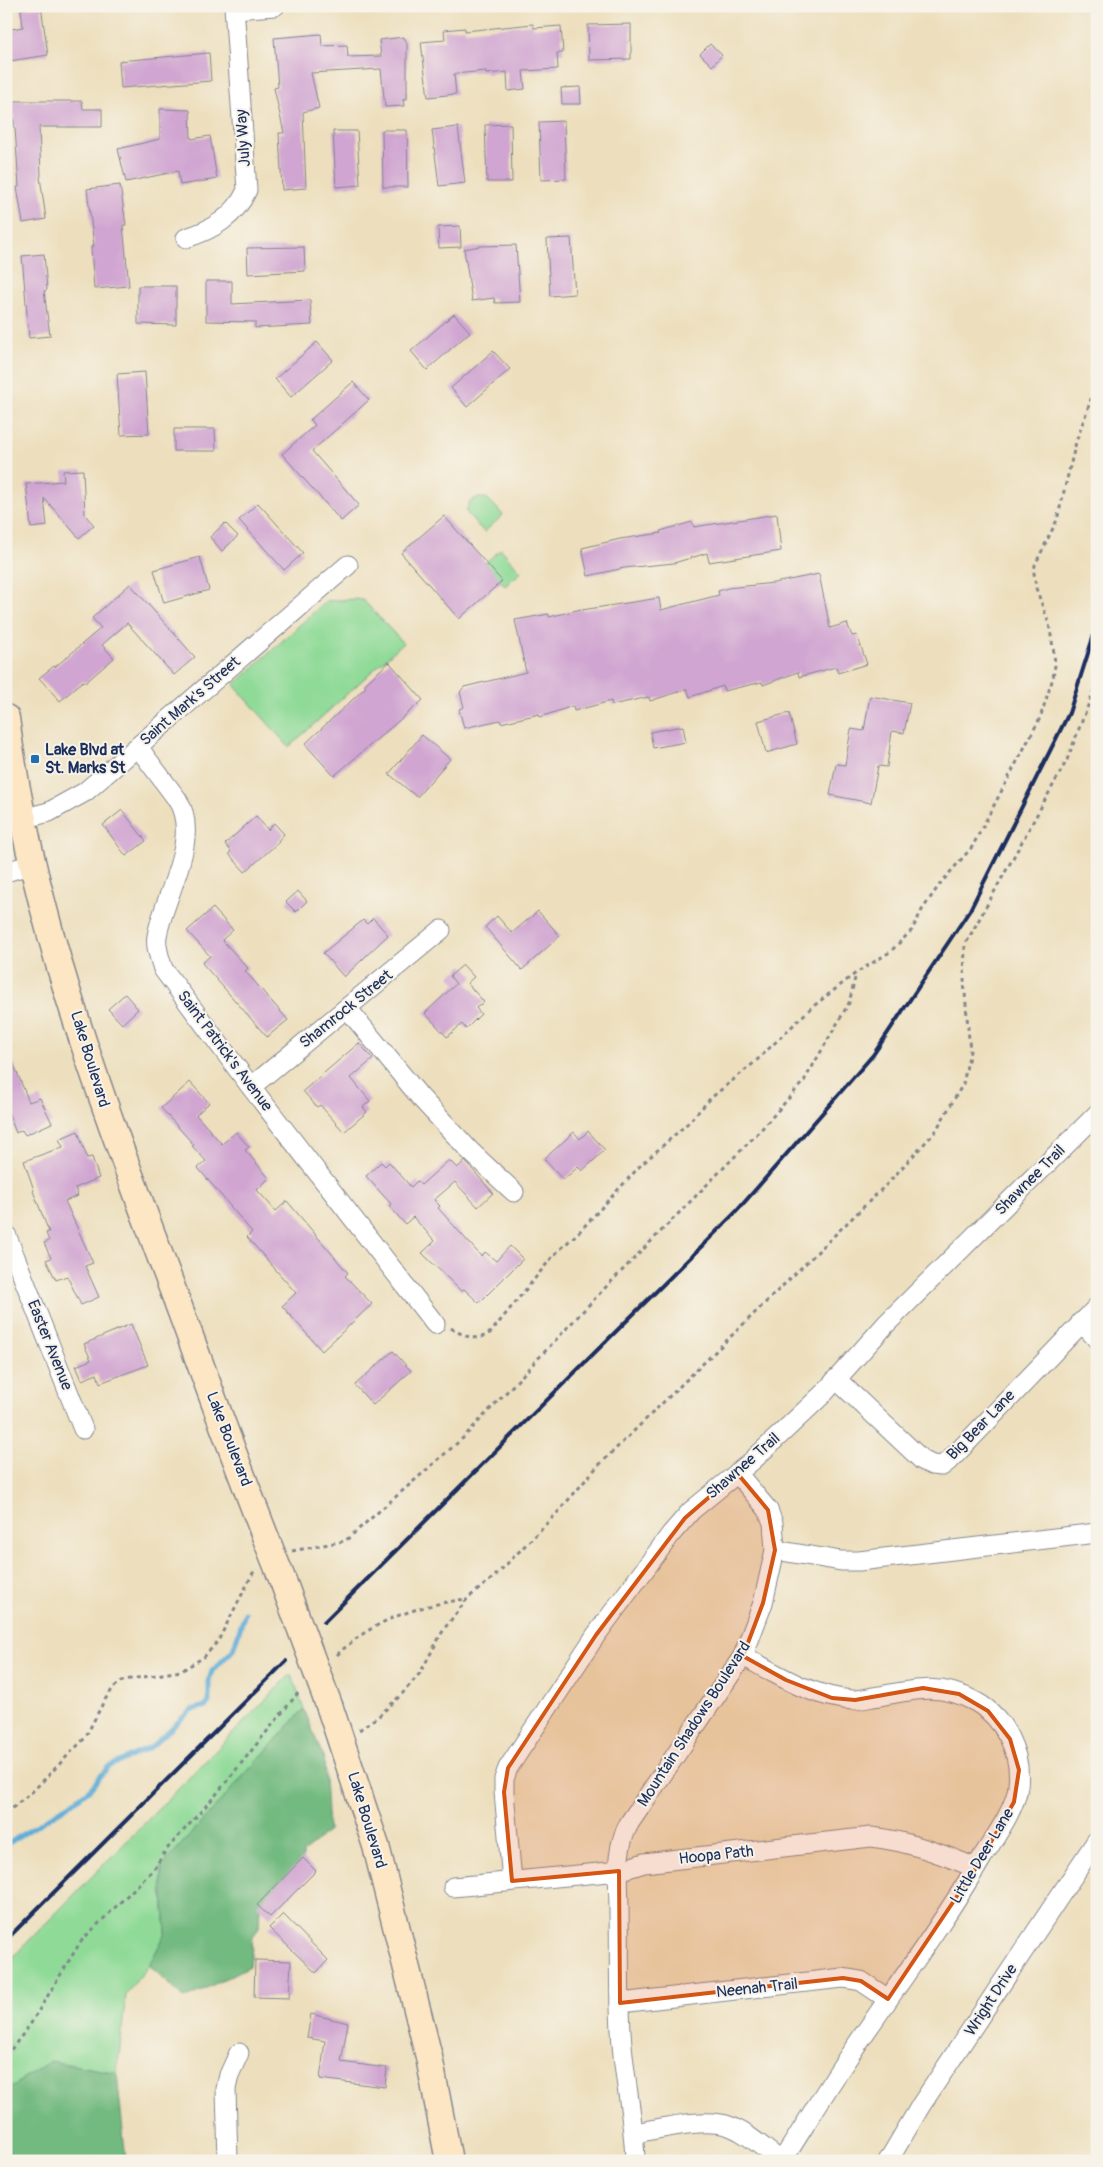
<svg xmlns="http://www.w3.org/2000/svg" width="1103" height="2167" viewBox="0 0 1103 2167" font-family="Pangolin,sans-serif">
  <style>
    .green { fill: #8fda97; stroke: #55847a }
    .forest { fill: #73ba80; stroke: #47746f }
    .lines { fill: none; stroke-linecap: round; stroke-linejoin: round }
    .stream { stroke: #5fadd8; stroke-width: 5 }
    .building { fill: #d0a5d1 }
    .street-casing { stroke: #84878e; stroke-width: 21 }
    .secondary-casing { stroke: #84878e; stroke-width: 29 }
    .path { stroke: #84878e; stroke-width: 3; stroke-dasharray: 4 4; stroke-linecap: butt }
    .street { stroke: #fff; stroke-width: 19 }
    .secondary { stroke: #fce6c4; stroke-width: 26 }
    .rail { stroke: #1b2f5e; stroke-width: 4 }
    .secondary-bridge-casing { stroke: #84878e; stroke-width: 29; stroke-linecap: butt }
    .secondary-bridge { stroke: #fce6c4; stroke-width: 26 }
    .marked { fill: #d45514; fill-opacity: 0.2; stroke: #d45514; stroke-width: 4; stroke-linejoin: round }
    .poi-dot { fill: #1f6fb2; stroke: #f7f3e8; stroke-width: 2 }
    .labels { text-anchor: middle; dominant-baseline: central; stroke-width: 4; stroke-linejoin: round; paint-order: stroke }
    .street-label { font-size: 16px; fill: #1b2f5e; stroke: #f7f3e8 }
    .poi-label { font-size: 16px; font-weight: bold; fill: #1b2f5e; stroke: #f7f3e8; text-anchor: start }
  </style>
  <rect width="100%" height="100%" fill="#f7f3e8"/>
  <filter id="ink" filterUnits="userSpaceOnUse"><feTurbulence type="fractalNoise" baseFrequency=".02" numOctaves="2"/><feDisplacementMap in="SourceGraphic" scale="10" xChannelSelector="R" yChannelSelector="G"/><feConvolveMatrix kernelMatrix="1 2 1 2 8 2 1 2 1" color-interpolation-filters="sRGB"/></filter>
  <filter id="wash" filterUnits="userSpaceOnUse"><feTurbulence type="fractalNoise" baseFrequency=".0096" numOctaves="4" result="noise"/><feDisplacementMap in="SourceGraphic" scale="20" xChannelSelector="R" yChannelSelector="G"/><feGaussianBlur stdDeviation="1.12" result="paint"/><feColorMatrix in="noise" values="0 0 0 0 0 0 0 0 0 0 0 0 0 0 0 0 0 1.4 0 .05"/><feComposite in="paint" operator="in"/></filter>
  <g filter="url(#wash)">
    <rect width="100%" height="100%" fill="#eddfbd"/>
    <g class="green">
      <polygon points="476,498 487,498 503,515 484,532 466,512 469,503"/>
      <polygon points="501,549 521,572 505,586 485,563"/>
      <polygon points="354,599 363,600 403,643 289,747 234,685 326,601"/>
      <polygon points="291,1674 304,1709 161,1867 166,1933 149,1965 126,1994 117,2073 50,2061 6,2091 6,1964"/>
    </g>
    <g class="forest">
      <polygon points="304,1709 324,1759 328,1831 303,1853 303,1859 260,1907 259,1927 253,1937 250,1966 185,1999 149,1965 166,1933 161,1867"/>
      <polygon points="50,2061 117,2073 126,2161 6,2161 6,2091"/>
    </g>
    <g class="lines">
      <g class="stream">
        <polyline points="1093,6 1097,11"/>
        <polyline points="6,1845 75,1801 91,1788 108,1767 151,1747 191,1710 206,1706 209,1702 209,1680 212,1671 233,1650 245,1613"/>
      </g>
    </g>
    <g id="blocks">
      <g class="building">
        <polygon points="41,6 48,55 10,61 6,30 23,27 21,9"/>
        <polygon points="533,24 534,28 561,26 563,53 557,53 558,69 523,71 525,89 508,91 507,72 486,74 486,71 454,74 456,94 428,97 421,42 445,40 444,30 465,28 465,31"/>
        <polygon points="631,24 631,59 589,60 588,25"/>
        <polygon points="321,34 322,46 347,45 348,57 381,56 379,40 404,37 407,44 407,99 403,99 404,106 385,107 381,69 311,73 319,108 303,112 306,188 282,190 279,133 284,133 274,88 278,87 274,38"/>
        <polygon points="710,44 722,55 712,66 700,54"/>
        <polygon points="209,53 211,81 121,88 119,61"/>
        <polygon points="580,87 581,104 562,104 561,88"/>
        <polygon points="13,101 82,101 83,109 102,109 102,127 39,127 41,176 40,177 46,219 23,223 17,187 19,187 15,128 14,128"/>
        <polygon points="160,109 190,110 191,139 210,136 217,179 180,185 178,171 126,182 118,149 160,139"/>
        <polygon points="564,121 566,179 541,180 539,122"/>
        <polygon points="511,124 512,182 487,182 485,125"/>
        <polygon points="458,127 465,183 439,186 432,130"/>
        <polygon points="382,130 407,130 408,187 383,187"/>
        <polygon points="333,131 357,131 360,185 336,187"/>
        <polygon points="120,185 126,225 123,225 129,286 94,289 91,247 94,246 87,189"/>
        <polygon points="460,226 461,247 439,248 438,227"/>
        <polygon points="571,238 575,294 550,296 547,239"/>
        <polygon points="516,245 520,302 495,303 494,298 472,301 464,249 480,246"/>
        <polygon points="304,247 305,271 248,274 247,248"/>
        <polygon points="44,254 47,290 44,291 50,336 29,338 22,256"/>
        <polygon points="206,281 232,281 232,304 310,300 312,325 255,328 255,322 206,321"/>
        <polygon points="138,286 176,286 176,325 138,324"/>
        <polygon points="454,314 470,332 427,370 411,351"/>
        <polygon points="317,342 333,360 291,397 275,379"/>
        <polygon points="493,351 510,369 467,407 451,388"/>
        <polygon points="145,372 149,434 121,435 117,374"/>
        <polygon points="353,382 369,400 312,451 359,505 341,521 282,454 315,425 310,420"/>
        <polygon points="174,429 215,429 216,451 174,451"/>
        <polygon points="83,470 85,515 94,525 79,538 44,498 47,526 31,528 26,484 64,481 63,471"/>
        <polygon points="258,503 303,553 284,570 239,520"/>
        <polygon points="777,514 781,551 709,562 707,553 674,563 624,568 588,576 582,548 620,539 661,533 660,531 692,522 694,527"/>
        <polygon points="444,516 502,581 459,619 401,553"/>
        <polygon points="225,523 238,536 222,551 210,537"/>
        <polygon points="200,557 209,590 164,603 154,570"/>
        <polygon points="819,574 830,628 847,623 852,636 857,635 867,664 838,673 836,667 799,677 798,672 763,685 762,682 724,691 723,686 690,697 687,689 650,701 649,697 612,705 611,701 574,711 573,706 540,717 539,714 501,723 500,720 464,728 459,709 464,707 460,692 464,687 526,672 515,620 549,614 549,617 581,609 582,610 659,598 661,610 719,595 718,591 728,588 774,583"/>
        <polygon points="130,584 195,657 174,675 127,623 102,645 114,658 85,683 83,681 60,701 39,678 54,666 55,667 101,628 92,618"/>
        <polygon points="389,662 423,700 334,776 305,744 366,687 364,685"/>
        <polygon points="870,696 910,703 904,733 892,731 887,767 878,766 871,803 830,795 836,764 845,765 851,729 864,731"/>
        <polygon points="789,713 797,744 766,753 758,721"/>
        <polygon points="683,726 686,742 653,748 650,732"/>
        <polygon points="422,735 450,759 417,797 389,774"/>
        <polygon points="122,810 146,841 126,856 103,825"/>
        <polygon points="256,816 268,830 274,823 284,834 278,841 279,842 245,872 229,854 231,851 225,844"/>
        <polygon points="298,891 307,901 296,912 286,902"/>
        <polygon points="213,908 233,930 222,940 248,968 245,971 288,1020 267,1037 202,963 210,956 187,931"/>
        <polygon points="538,911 560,936 522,970 485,927 497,916 512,933"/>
        <polygon points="373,918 388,935 344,977 323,953 363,920 367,924"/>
        <polygon points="463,965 474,977 467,983 484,1002 476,1008 481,1014 466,1029 462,1024 447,1037 425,1013 456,984 450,976"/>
        <polygon points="125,994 138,1009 122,1024 108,1009"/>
        <polygon points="359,1043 373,1059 351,1078 370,1101 363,1107 367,1112 344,1132 320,1105 317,1107 303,1091"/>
        <polygon points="6,1045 29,1102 40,1098 52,1123 25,1135 22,1130 16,1133 6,1107"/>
        <polygon points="190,1082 209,1103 196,1115 222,1144 236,1132 249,1147 245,1150 269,1178 257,1190 276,1211 287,1201 348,1273 345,1276 372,1304 322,1351 282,1306 296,1293 247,1237 252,1232 198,1168 206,1161 192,1146 194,1145 161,1108"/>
        <polygon points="78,1131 87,1158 92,1157 99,1178 75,1188 78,1196 65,1201 93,1263 85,1266 99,1297 81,1305 67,1276 56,1280 46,1260 51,1258 44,1243 49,1241 46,1233 49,1232 33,1191 34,1190 24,1161 63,1147 59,1139"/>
        <polygon points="588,1131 605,1150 582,1171 578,1167 563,1180 544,1159 574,1132 580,1139"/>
        <polygon points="449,1160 457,1168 465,1161 493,1193 478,1207 455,1182 434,1200 440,1206 438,1208 481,1256 485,1252 496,1261 510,1246 523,1259 479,1303 464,1289 461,1291 422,1253 435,1241 413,1217 405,1224 389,1206 391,1204 366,1176 381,1162 385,1166 389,1162 411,1187 417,1181 421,1185"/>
        <polygon points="131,1324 148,1365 100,1383 97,1374 82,1380 76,1366 91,1360 84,1344"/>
        <polygon points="393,1351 411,1371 373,1405 355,1385"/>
        <polygon points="303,1858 316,1871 270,1917 257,1905"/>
        <polygon points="283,1914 328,1960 316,1973 269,1928"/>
        <polygon points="255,1960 291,1961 289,1998 254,1997"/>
        <polygon points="311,2014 348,2023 341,2062 387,2068 385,2087 320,2079 325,2041 307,2038"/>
      </g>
    </g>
  </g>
  <g filter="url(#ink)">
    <use href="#blocks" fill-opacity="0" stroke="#84878e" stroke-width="1"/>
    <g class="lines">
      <defs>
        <g id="street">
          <polyline points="235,9 275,6"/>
          <path d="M 186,238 C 212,230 235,217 247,190 L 234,6"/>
          <path d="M 138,747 L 177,799 C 202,838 164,895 157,936 C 155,947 160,958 163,969 L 251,1087 L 435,1324"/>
          <polyline points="22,819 49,812 85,792 348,565"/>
          <polyline points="6,872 32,864"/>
          <polyline points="347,1008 420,1097 470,1151 514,1192"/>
          <polyline points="251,1087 441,930"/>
          <polyline points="6,1234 83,1429"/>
          <polyline points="1081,1322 1097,1339"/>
          <polyline points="836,1379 922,1460 932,1465 942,1466 952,1458 1097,1307"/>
          <polyline points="775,1550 841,1561 859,1561 1097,1533"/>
          <path d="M 743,1656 C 778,1675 812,1697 852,1700 C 861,1700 871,1697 880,1696 C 916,1689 942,1683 976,1702 C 1004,1717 1022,1754 1018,1786 C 1016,1808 995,1837 983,1856 C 943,1923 897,1986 853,2050 C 828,2086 806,2124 782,2161"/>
          <polyline points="512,1881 504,1792 504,1779 508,1768 596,1635 671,1534 691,1511 752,1461 824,1393 886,1324 1097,1114"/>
          <path d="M 453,1887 L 619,1871 L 644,1863 L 871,1837 C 908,1841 942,1854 976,1868"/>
          <polyline points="620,2003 843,1978 861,1981 888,1999"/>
          <path d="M 634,2133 C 661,2129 700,2118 726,2125 C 746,2131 764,2149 781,2161"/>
          <polyline points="228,2161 226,2089 229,2075 239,2053"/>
          <path d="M 635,2161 C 634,2121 625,2083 622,2044 C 618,2000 620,1955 619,1911 C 619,1882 614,1848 630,1822 L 743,1656 L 763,1603 L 775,1550 L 773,1523 L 768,1510 L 737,1473"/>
          <polyline points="888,2161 921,2105 1097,1840"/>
        </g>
        <g id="secondary">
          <path d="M 6,718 C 30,909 98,1091 165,1269 C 204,1373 241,1478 283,1581"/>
          <polyline points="330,1708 376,1846 429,2057 449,2161"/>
        </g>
      </defs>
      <use href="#street" class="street-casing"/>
      <use href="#secondary" class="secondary-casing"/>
      <g class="path">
        <path d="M 451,1328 C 464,1336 477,1343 491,1332 L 554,1255 L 580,1231 L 639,1167 L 688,1123 L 711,1098 L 755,1062 L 811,1008 L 856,973 L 890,952 L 912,930 L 922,910 L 940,884 L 972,847 L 1040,718 L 1053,678 L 1055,665 L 1054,653 L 1049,624 L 1036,588 L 1034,573 L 1035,565 L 1057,520 L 1076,442 L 1097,382"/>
        <polyline points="292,1551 345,1541 463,1438 601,1292 757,1134 804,1081 849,1003 856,974"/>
        <path d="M 337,1655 C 372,1620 419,1605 467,1599"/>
        <polyline points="359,1730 380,1715 402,1694 420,1673 444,1629 468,1598 494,1577 558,1512 596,1468 887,1184 935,1132 963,1084 970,1051 964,981 965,945 1067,760 1097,682"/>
        <polyline points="6,1813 32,1792 85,1738 104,1701 114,1687 124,1680 181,1671 204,1657 218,1641 253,1573 256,1570"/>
        <polyline points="6,2056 30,2025 81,1941 154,1869 166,1850 214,1797 298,1693"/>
      </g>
      <use href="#street" class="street"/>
      <use href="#secondary" class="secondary"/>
      <g class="rail">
        <polyline points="324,1622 735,1213 873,1055 970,910 1069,713 1097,625"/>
        <polyline points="6,1940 286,1661"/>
      </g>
      <defs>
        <polyline id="secondary-bridge" points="283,1581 330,1708"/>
      </defs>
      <use href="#secondary-bridge" class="secondary-bridge-casing"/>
      <use href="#secondary-bridge" class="secondary-bridge"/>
    </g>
  </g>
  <path class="marked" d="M 737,1473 L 768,1510 L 775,1550 L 763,1603 L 743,1656 L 786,1680 L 832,1698 L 855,1700 L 923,1688 L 959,1694 L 988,1711 L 1010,1739 L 1019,1770 L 1014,1802 L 976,1868 L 888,1999 L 861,1981 L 843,1978 L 620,2003 L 619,1871 L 512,1881 L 504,1792 L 508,1768 L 596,1635 L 685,1518 Z"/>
  <rect class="poi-dot" x="30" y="754" width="10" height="10" rx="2.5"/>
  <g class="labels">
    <g class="street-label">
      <text transform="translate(243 138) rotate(-94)">July Way</text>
      <text transform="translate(190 701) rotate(-41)">Saint Mark's Street</text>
      <text transform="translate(346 1009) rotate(-39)">Shamrock Street</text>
      <text transform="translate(225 1051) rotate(53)">Saint Patrick's Avenue</text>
      <text transform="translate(90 1059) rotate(73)">Lake Boulevard</text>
      <text transform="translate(1030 1180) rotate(-45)">Shawnee Trail</text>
      <text transform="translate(50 1345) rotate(68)">Easter Avenue</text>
      <text transform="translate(981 1425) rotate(-46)">Big Bear Lane</text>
      <text transform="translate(229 1439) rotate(69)">Lake Boulevard</text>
      <text transform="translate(743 1466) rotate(-41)">Shawnee Trail</text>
      <text transform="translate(694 1724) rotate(-57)">Mountain Shadows Boulevard</text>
      <text transform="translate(367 1820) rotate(73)">Lake Boulevard</text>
      <text transform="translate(716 1855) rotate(-6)">Hoopa Path</text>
      <text transform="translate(982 1856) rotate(-59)">Little Deer Lane</text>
      <text transform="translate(757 1988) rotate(-6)">Neenah Trail</text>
      <text transform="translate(991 2000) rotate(-57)">Wright Drive</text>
    </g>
    <g class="poi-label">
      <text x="45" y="750">Lake Blvd at<tspan x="45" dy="18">St. Marks St</tspan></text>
    </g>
  </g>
  <rect width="1103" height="2167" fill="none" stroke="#f7f3e8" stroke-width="25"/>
</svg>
